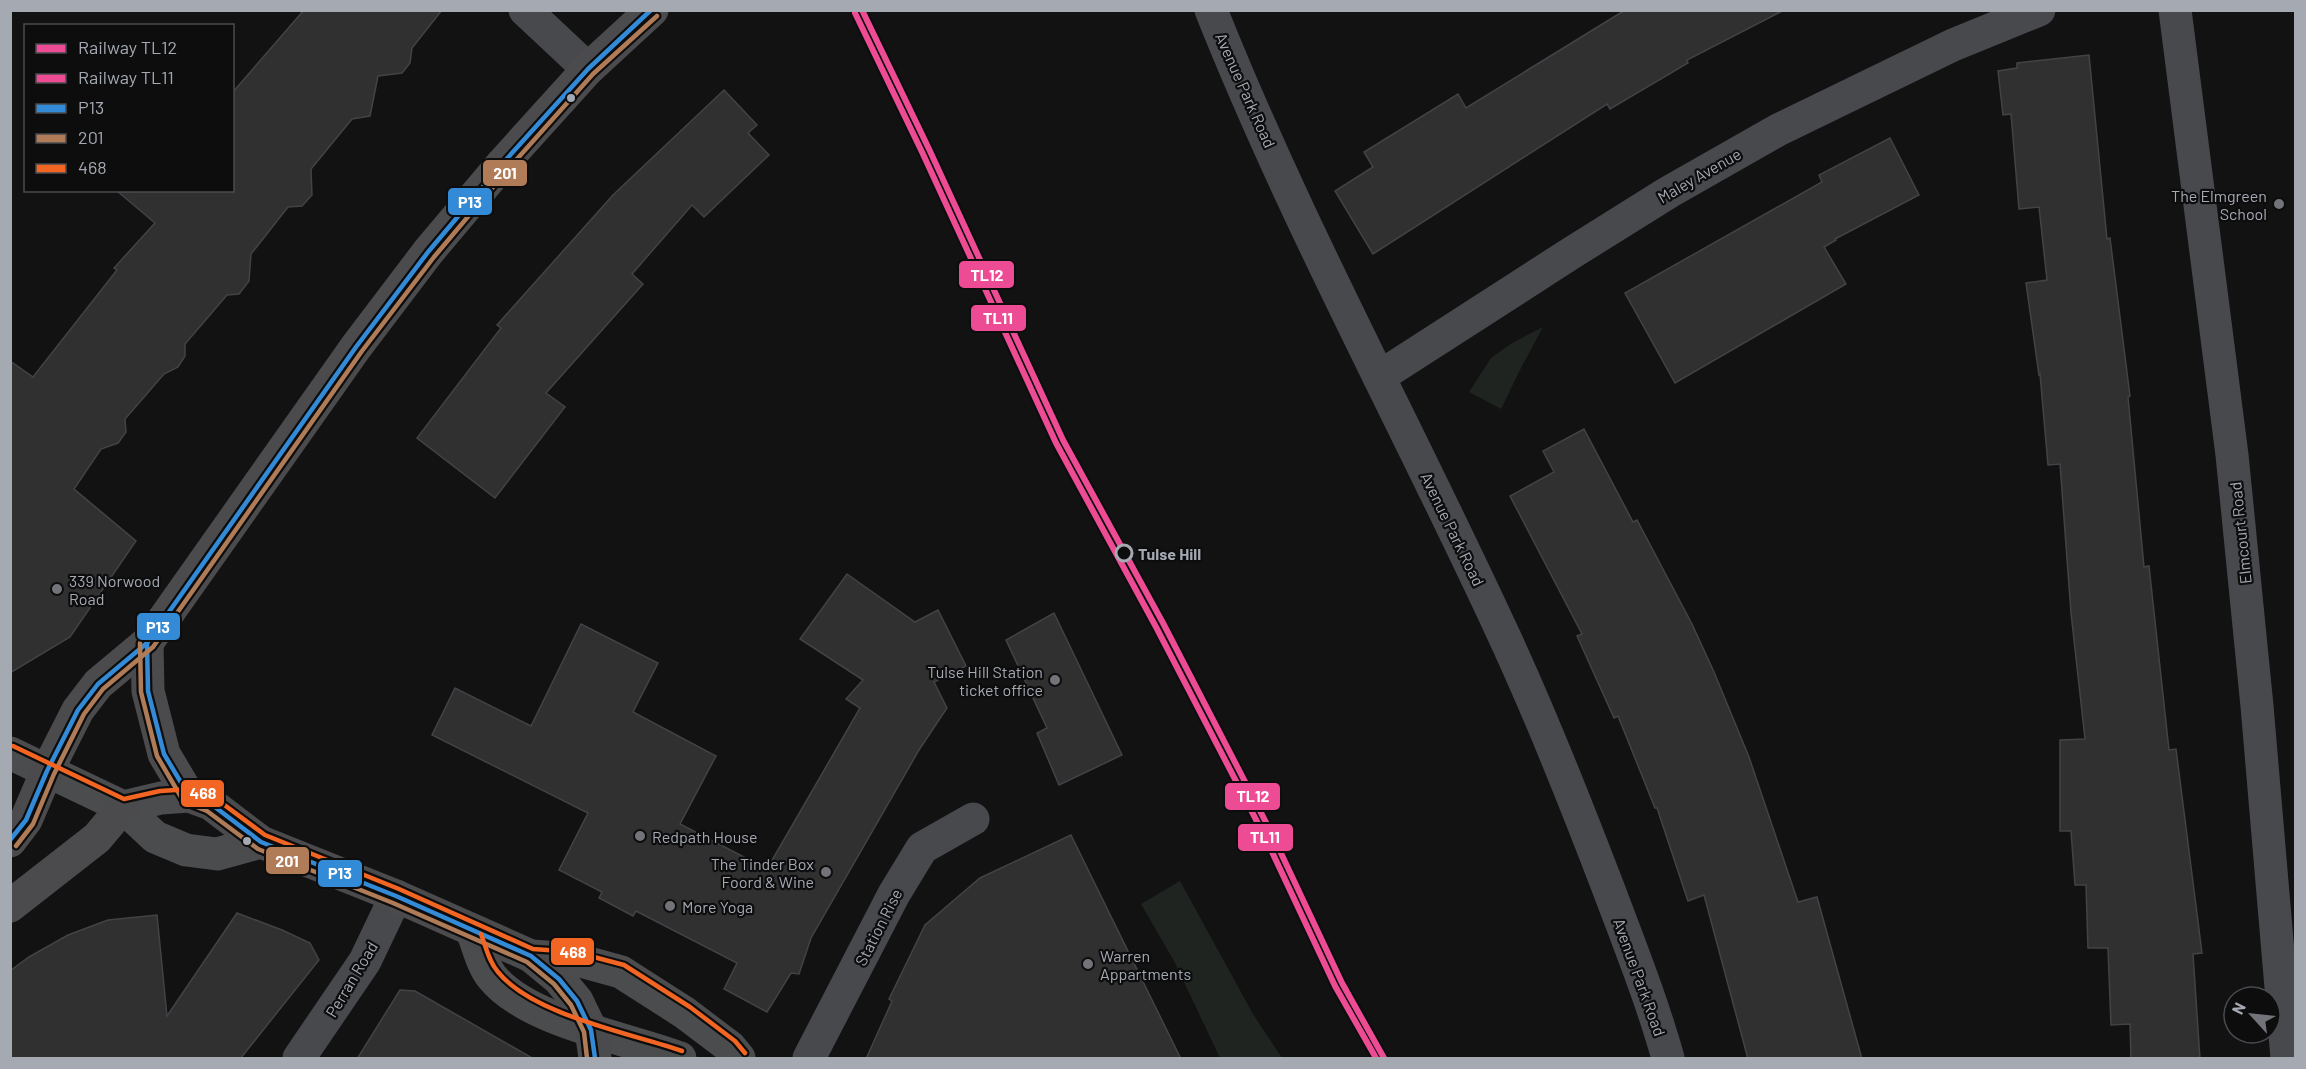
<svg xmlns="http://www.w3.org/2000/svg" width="2306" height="1069" viewBox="0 0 2306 1069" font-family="Barlow,sans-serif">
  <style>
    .green { fill: #1f2420 }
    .building { fill: #303031; stroke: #424346; stroke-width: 1.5 }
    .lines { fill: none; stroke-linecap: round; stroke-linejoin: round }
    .minor { stroke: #48494c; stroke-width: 33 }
    .major { stroke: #4b4c4e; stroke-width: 33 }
    .highway { stroke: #4b4b4d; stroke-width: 33 }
    .bus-1-casing { stroke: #0d0d0e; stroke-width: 9 }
    .bus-2-casing { stroke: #0d0d0e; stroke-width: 9 }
    .bus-3-casing { stroke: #0d0d0e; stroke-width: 9 }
    .bus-1 { stroke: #338bd7; stroke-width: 4.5 }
    .bus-2 { stroke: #b07c57; stroke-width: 4.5 }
    .bus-3 { stroke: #f26522; stroke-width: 4.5 }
    .rail-1-casing { stroke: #0d0d0e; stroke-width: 10 }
    .rail-2-casing { stroke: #0d0d0e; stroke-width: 10 }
    .rail-1 { stroke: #ee4b95; stroke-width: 6 }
    .rail-2 { stroke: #ee4b95; stroke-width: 6 }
    .bus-dot { fill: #a5a9b2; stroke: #0d0d0e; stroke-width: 2 }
    .poi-dot { fill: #72747a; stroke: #0d0d0e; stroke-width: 2 }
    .stop-dot { fill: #0d0d0e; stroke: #a5a9b2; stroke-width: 3 }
    .labels { text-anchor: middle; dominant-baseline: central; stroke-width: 4.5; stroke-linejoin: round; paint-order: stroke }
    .street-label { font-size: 16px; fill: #a5a9b2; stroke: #0d0d0e }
    .poi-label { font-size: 16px; fill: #a5a9b2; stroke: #0d0d0e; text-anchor: start }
    .stop-label { font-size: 16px; font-weight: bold; fill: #a5a9b2; stroke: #0d0d0e; text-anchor: start }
    .line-badge { stroke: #0d0d0e; stroke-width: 2 }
    .badge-label { font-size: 16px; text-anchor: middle; font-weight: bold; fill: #fff }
  </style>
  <rect width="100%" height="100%" fill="#121213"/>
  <g class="green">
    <polygon points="1543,327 1521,368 1501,409 1469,392 1491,358 1512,343"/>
    <polygon points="1180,881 1253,1014 1282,1058 1220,1058 1174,961 1141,904"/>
  </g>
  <g class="building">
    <polygon points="304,10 442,10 412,48 410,63 402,73 378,76 370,116 352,119 311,169 312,195 302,206 288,207 251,254 249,281 239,294 227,295 185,344 185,356 178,367 164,374 125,419 126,432 118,443 101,449 74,489 136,541 70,637 10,673 10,361 33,377 117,270 114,268 155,223 116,190 232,190 232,93"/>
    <polygon points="1625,10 1784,10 1687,60 1688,63 1610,109 1607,104 1373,254 1335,191 1373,167 1364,152 1458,94 1466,108"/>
    <polygon points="2089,55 2107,239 2110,238 2130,396 2128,397 2144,567 2149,566 2169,750 2176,749 2202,953 2193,954 2200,1059 2131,1059 2130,1024 2111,1025 2108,948 2088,948 2086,885 2075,885 2071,831 2060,831 2060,740 2085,739 2071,613 2060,464 2048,465 2040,374 2039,375 2026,283 2047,280 2039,207 2019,209 2011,114 2003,115 1998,71 2017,68 2017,63"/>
    <polygon points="724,90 757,125 748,133 769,155 704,217 692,205 632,274 643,284 546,393 565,407 495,498 417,438 501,328 497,325 613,195"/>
    <polygon points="1890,138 1919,195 1835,239 1836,240 1824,247 1846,284 1675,383 1625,293 1822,182 1819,175"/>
    <polygon points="1584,429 1633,522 1637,520 1692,624 1714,672 1749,757 1798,902 1817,897 1862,1059 1748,1059 1704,895 1688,901 1657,808 1655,808 1618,716 1614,718 1577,636 1582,634 1510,496 1554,472 1543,451"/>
    <polygon points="847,574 915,622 938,610 966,666 934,682 947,708 919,750 811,938 799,974 791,973 767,1012 724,989 737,963 636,911 633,916 599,898 602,892 559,870 588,813 432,735 455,688 531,726 581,624 658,663 633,712 716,756 680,824 767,869 860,708 846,699 863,680 800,639"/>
    <polygon points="1054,613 1122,755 1059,785 1037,733 1047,728 1006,640"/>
    <polygon points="1071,835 1181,1059 866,1059 892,1001 889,999 925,925 980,878"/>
    <polygon points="237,913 282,930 310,943 319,960 240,1059 10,1059 10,971 29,957 68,935 108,920 157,915 167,1016"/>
    <polygon points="400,990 415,991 534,1059 357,1059"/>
  </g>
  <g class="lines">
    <g class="minor">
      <polyline points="525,10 588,69"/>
      <path d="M 1211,10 C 1295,221 1404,420 1499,625 C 1540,712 1575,801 1609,890 C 1630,946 1652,1001 1668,1058"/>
      <polyline points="2175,10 2232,455 2257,706 2287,1058"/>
      <polyline points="1379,377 1573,252 1669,192 1778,130 1953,45 2039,10"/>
      <polyline points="299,1058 365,961 396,896"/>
      <polyline points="809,1058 894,894 922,848 973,819"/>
    </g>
    <g class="major">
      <polyline points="10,753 123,807 161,798 189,796"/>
      <polyline points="123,807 155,837 186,850 217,854 261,842"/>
      <path d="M 472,931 C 478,945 482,965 492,977 C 527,1021 627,1038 680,1058"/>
      <polyline points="531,956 574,959 621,972 685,1013 730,1047 739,1058"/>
    </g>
    <g class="highway">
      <polyline points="147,643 148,691 164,754 189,796 211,804 261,842 396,896 531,956 559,979 577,1001 591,1030 595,1058"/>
      <polyline points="10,841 26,820 47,771 78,710 98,684 147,643 356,347 428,252 503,163 588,69 652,10"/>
      <polyline points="10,906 97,838 123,807"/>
    </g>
    <defs>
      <g id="bus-1">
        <polyline points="147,643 148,691 164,754 189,796 211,804 261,842 396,896 531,956 559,979 577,1001 591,1030 595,1058"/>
        <polyline points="10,840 26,820 47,771 78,710 98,684 147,643 356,347 428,252 503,163 588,69 651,10"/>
      </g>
      <g id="bus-2">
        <polyline points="140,643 141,692 157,756 184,802 207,811 258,849 393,903 527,962 554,984 571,1005 584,1032 587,1058"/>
        <polyline points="16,846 33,824 54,774 84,714 103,689 153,647 362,351 434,257 509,168 593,74 657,16"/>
      </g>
      <g id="bus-3">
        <polyline points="13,746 124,799 160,791 192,789 215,798 265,835 399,889 533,949 575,952 624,965 690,1007 735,1041 745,1053"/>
        <path d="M 481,934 C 486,947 489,962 498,972 C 533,1015 630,1033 682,1051"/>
      </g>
    </defs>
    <use href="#bus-1" class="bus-1-casing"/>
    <use href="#bus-2" class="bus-2-casing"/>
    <use href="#bus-3" class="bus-3-casing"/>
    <use href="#bus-1" class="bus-1"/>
    <use href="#bus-2" class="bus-2"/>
    <use href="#bus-3" class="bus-3"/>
    <defs>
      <polyline id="rail-1" points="862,10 929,149 1063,440 1163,623 1272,834 1342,983 1384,1058"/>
      <polyline id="rail-2" points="855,13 922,152 1056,443 1156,627 1265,837 1335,986 1376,1058"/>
    </defs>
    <use href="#rail-1" class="rail-1-casing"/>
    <use href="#rail-2" class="rail-2-casing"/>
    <use href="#rail-1" class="rail-1"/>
    <use href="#rail-2" class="rail-2"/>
  </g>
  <g class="bus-dot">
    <circle cx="571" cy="98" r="5"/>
    <circle cx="247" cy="841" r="5"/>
  </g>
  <g class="poi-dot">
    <circle cx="2279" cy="204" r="6"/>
    <circle cx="57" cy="589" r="6"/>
    <circle cx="1055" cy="680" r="6"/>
    <circle cx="640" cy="836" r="6"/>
    <circle cx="826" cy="872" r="6"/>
    <circle cx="670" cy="906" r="6"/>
    <circle cx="1088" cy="964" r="6"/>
  </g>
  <circle class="stop-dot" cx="1124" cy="553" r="8"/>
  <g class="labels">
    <g class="street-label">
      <text transform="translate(1246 90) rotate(66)">Avenue Park Road</text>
      <text transform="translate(1699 175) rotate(-30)">Maley Avenue</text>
      <text transform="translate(1453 529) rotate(64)">Avenue Park Road</text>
      <text transform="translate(2240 533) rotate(-96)">Elmcourt Road</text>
      <text transform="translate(878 927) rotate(-63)">Station Rise</text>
      <text transform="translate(1640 977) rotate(70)">Avenue Park Road</text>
      <text transform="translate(351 979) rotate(-59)">Perran Road</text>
    </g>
    <g class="poi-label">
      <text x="2267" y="195" text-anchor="end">The Elmgreen<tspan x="2267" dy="18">School</tspan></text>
      <text x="69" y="580">339 Norwood<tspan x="69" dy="18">Road</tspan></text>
      <text x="1043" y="671" text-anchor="end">Tulse Hill Station<tspan x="1043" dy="18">ticket office</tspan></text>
      <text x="652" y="836">Redpath House</text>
      <text x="814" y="863" text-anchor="end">The Tinder Box<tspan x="814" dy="18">Foord &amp; Wine</tspan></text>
      <text x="682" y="906">More Yoga</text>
      <text x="1100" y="955">Warren<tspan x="1100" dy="18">Appartments</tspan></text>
    </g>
    <g class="stop-label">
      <text x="1138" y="553">Tulse Hill</text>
    </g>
  </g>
  <g class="line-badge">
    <rect x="482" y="159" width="46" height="28" rx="6" fill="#b07c57"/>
    <rect x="447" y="187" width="46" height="29" rx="6" fill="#338bd7"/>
    <rect x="958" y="260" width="57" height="29" rx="6" fill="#ee4b95"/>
    <rect x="970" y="304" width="57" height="28" rx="6" fill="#ee4b95"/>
    <rect x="136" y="612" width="45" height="29" rx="6" fill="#338bd7"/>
    <rect x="180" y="779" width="45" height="29" rx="6" fill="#f26522"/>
    <rect x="1224" y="782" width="57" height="29" rx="6" fill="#ee4b95"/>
    <rect x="1237" y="823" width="57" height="29" rx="6" fill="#ee4b95"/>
    <rect x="265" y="846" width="45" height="29" rx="6" fill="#b07c57"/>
    <rect x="317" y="859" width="46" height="29" rx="6" fill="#338bd7"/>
    <rect x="550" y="937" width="45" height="29" rx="6" fill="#f26522"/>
  </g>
  <g class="badge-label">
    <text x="505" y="179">201</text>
    <text x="470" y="208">P13</text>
    <text x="987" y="281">TL12</text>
    <text x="998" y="324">TL11</text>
    <text x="158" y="633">P13</text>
    <text x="203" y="799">468</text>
    <text x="1253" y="802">TL12</text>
    <text x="1265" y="843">TL11</text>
    <text x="287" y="867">201</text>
    <text x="340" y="879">P13</text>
    <text x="573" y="958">468</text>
  </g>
  <rect width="2306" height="1069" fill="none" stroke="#a5a9b2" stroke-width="24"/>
  <rect x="24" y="24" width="210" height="168" fill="#0d0d0e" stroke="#4a4b50" stroke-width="1.5"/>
  <rect x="36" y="44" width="30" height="9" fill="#ee4b95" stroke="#4a4b50" stroke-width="1.5"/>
  <text x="78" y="54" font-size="18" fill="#a5a9b2">Railway TL12</text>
  <rect x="36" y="74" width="30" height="9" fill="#ee4b95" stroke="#4a4b50" stroke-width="1.5"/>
  <text x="78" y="84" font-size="18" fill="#a5a9b2">Railway TL11</text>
  <rect x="36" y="104" width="30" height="9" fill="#338bd7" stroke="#4a4b50" stroke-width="1.5"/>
  <text x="78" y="114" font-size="18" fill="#a5a9b2">P13</text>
  <rect x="36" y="134" width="30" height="9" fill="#b07c57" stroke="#4a4b50" stroke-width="1.5"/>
  <text x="78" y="144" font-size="18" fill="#a5a9b2">201</text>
  <rect x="36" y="164" width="30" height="9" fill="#f26522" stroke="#4a4b50" stroke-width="1.5"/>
  <text x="78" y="174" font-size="18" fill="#a5a9b2">468</text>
  <g transform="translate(2252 1015) rotate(297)"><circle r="28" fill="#0d0d0e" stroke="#4a4b50" stroke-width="1.5"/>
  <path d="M0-4.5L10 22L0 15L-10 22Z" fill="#72747a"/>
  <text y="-9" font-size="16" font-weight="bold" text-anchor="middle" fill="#a5a9b2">N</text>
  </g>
</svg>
